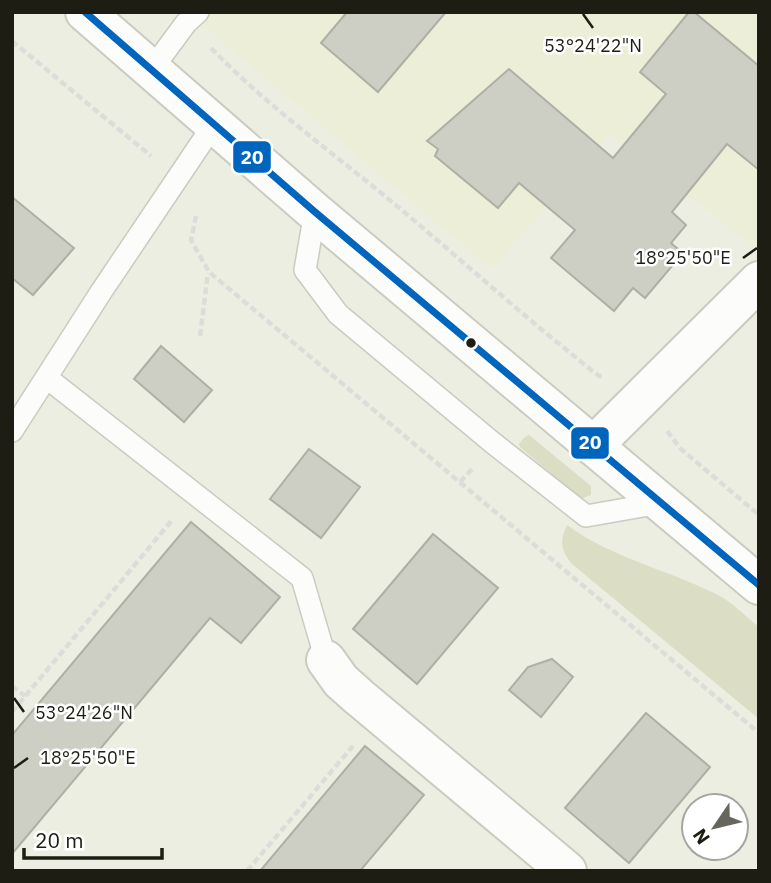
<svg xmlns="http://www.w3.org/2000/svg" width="771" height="883" viewBox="0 0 771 883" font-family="'IBM Plex Sans',sans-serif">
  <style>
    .built { fill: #eceed7 }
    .green { fill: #dbdec4 }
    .building { fill: #cdcec4; stroke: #aeafa5; stroke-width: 2 }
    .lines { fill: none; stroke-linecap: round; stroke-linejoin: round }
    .lane-casing { stroke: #cacbc1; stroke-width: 24 }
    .street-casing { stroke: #cacbc1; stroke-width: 42 }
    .secondary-casing { stroke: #cacbc1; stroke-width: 42 }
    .path { stroke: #dcddd9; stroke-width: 4.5; stroke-dasharray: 7 3.5; stroke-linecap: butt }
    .lane { stroke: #fcfcfb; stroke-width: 21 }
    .street { stroke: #fcfcfb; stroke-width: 38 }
    .secondary { stroke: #fcfcfb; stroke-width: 38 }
    .bus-1-casing { stroke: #fff; stroke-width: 12 }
    .bus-1 { stroke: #0065bd; stroke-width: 7 }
    .ticks { fill: none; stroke: #1d1d14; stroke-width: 2.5 }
    .bus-dot { fill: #1d1d14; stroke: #fff; stroke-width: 2.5 }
    .ticks-label { font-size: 18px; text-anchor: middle; fill: #1d1d14; stroke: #fff; stroke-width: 5; stroke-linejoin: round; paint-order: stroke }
    .line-badge { stroke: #fff; stroke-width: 2.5 }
    .badge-label { font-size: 19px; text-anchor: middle; font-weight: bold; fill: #fff }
  </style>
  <rect width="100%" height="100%" fill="#edeee2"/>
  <polygon class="built" points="188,12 759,12 759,244 755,248 610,134 491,269"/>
  <g class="green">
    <polygon points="529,435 591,486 591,495 583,498 579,497 520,447 519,444 525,437"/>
    <path d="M 567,525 C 612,558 666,569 716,594 C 731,601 745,616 759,627 L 759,719 L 572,564 C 561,550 559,542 567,525 Z"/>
  </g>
  <g class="building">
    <polygon points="347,12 446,12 378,92 321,43"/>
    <polygon points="689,12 694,12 759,66 759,170 727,144 672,212 686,225 671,243 683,253 645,298 633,288 614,311 551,258 575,230 519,183 498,208 435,156 438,149 427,141 509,69 613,158 666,94 640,72"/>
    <polygon points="12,197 74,248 33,295 12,278"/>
    <polygon points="161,346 212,390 184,422 134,379"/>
    <polygon points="309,449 360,487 321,538 270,499"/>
    <polygon points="191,522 280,597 241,643 210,618 12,854 12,735"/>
    <polygon points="433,534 498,588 417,684 353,629"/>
    <polygon points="552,659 573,677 541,717 509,690 528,667"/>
    <polygon points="646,713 710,767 629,863 565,808"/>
    <polygon points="365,746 424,795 360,871 260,871"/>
  </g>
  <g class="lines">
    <defs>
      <g id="lane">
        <polyline points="152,69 186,23 198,12"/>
        <polyline points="315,212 305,270 338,314 493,443 586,516 660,503"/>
        <polyline points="47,378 302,578 326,660"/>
        <polyline points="12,431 101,292 214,124"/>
      </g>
      <g id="street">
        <polyline points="593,446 759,281"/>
        <polyline points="326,660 341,681 359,697 567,871"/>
      </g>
      <polyline id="secondary" points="85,12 315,212 759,585"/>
    </defs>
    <use href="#lane" class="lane-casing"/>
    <use href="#street" class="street-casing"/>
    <use href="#secondary" class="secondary-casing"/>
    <g class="path">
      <polyline points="12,41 151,156"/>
      <path d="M 211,48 C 268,107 336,155 398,207 C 465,263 530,322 599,376 L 604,376"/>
      <polyline points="196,216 191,240 209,272 759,733"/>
      <polyline points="200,336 208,273"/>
      <polyline points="667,431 681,449 759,515"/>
      <polyline points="460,482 472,469"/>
      <polyline points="12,686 25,696"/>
      <polyline points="12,712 173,519"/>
      <polyline points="247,871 353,746"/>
    </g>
    <use href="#lane" class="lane"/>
    <use href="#street" class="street"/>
    <use href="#secondary" class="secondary"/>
    <defs>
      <polyline id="bus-1" points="85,12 315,212 759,585"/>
    </defs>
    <use href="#bus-1" class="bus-1-casing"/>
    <use href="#bus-1" class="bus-1"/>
  </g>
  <path class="ticks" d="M 583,14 L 593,28M 743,258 L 757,248M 14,698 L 24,712M 14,768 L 28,758"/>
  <circle class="bus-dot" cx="471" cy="343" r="6"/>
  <g class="ticks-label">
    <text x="593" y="52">53°24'22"N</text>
    <text x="683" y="264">18°25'50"E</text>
    <text x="84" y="719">53°24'26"N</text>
    <text x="88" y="764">18°25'50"E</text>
  </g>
  <g class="line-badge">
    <rect x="232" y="140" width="40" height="34" rx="7" fill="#0065bd"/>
    <rect x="570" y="426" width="40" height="34" rx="7" fill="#0065bd"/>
  </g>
  <g class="badge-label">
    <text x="252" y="164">20</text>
    <text x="590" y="449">20</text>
  </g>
  <rect width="771" height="883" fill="none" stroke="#1d1d14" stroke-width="28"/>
  <g transform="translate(715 827) rotate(235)"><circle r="33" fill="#ffffff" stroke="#a5a5a1" stroke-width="2"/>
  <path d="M0-5L12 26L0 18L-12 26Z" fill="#66665c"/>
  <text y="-10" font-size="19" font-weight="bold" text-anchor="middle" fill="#1d1d14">N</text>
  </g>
  <path d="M24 848v10h138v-10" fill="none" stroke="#1d1d14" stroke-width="3.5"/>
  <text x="35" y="848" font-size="21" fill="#1d1d14" stroke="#ffffff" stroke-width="5" paint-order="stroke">20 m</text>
</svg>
